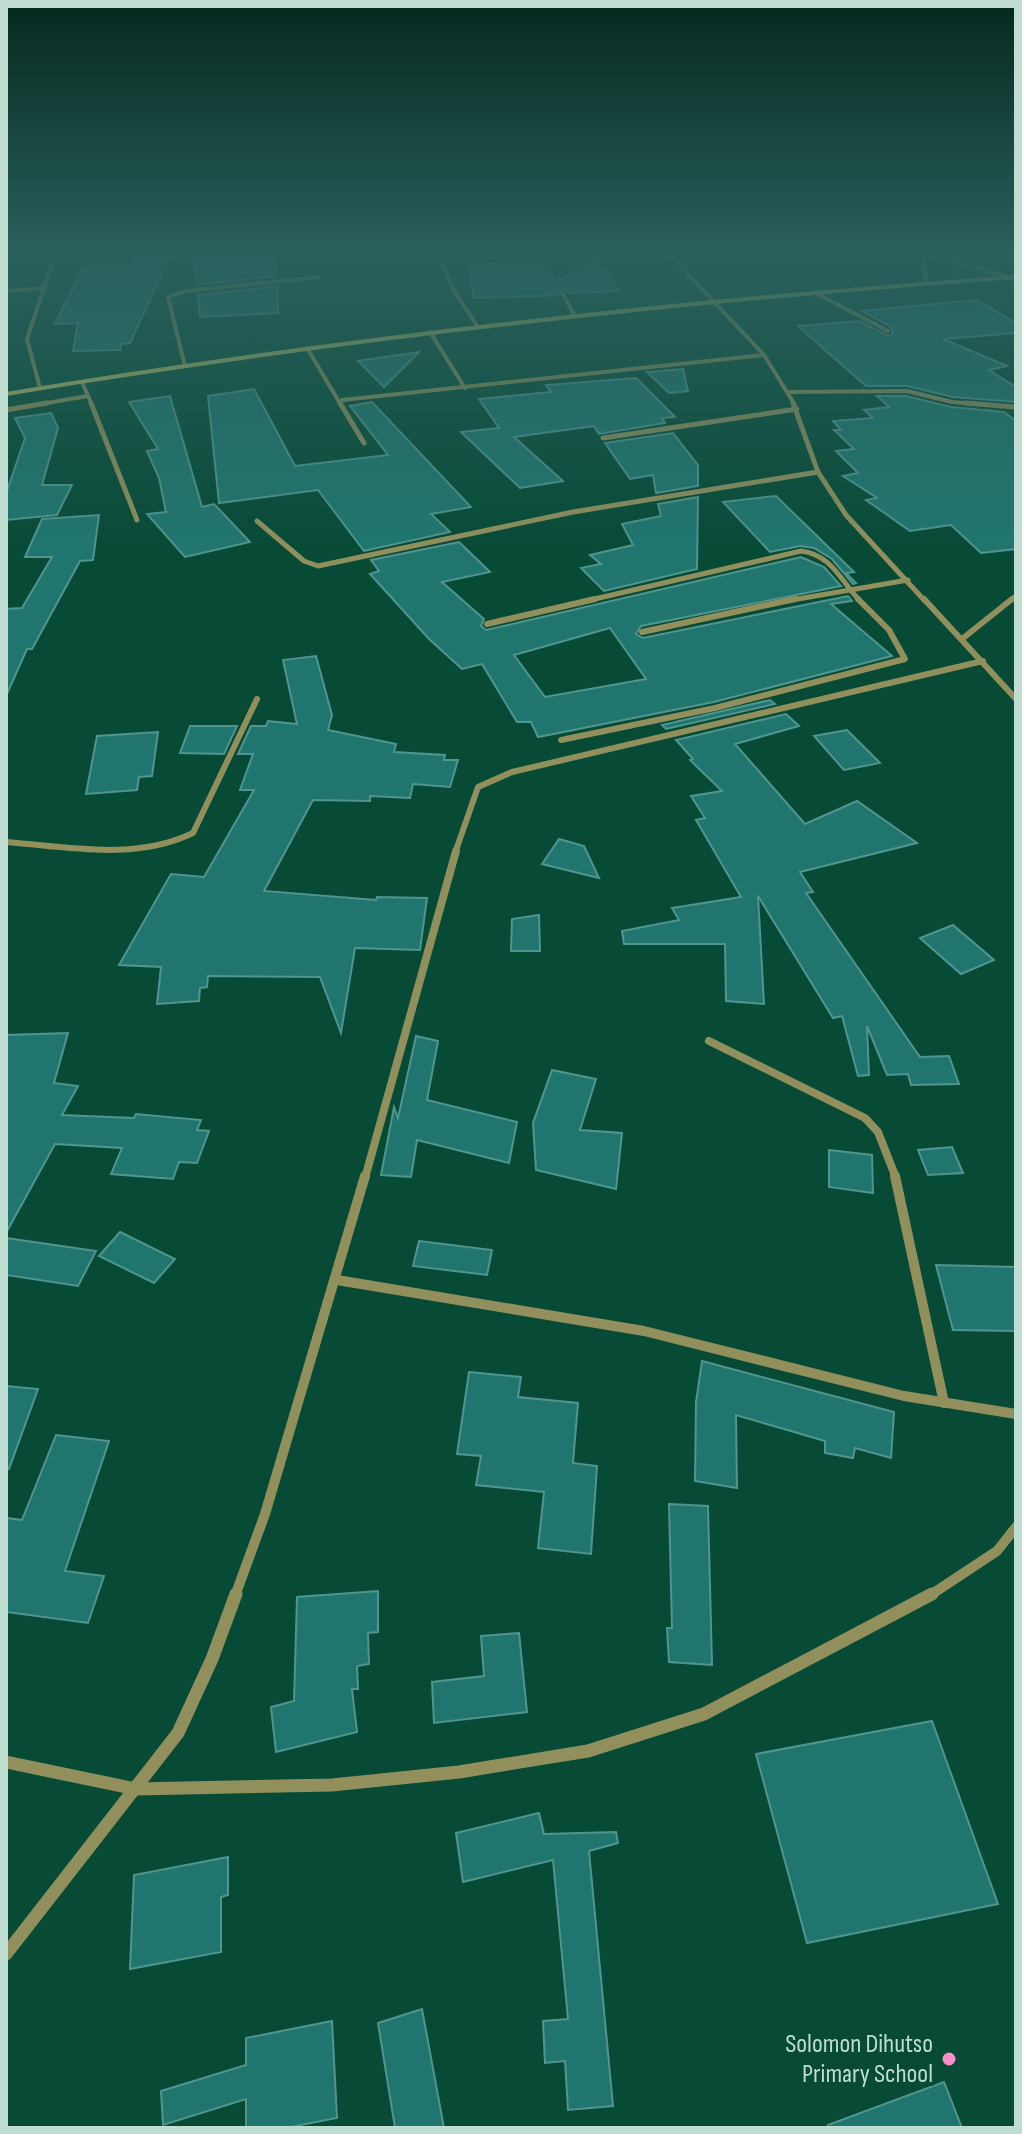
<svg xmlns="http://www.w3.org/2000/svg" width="1022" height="2134" viewBox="0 0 1022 2134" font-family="'Sofia Sans Condensed',sans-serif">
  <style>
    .building { fill: #20766f; stroke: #50958e; stroke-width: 2; fill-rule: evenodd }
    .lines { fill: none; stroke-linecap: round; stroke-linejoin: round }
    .street-far5 { stroke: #91905c; stroke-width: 4 }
    .street-far4 { stroke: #91905c; stroke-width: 5 }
    .street-far3 { stroke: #91905c; stroke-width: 6 }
    .street-far2 { stroke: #91905c; stroke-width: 8 }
    .street-far1 { stroke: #91905c; stroke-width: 10 }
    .street { stroke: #91905c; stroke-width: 13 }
    .secondary { fill: #c0be68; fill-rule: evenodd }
    .poi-dot { fill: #f98fc9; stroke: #074a36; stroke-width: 3 }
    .labels { text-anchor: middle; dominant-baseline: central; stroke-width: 8; stroke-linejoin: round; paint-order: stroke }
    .near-poi-label { font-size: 26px; fill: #c0ddd1; stroke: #074a36; text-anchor: end }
  </style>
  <rect width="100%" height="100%" fill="#074a36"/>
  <g class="building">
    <polygon points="130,252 172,252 130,343 121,344 120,350 73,351 78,323 55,324 84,266 134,265"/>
    <polygon points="193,252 273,252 276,276 197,285"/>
    <polygon points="596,258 619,291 568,293 561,287 557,294 544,296 474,298 468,265 540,262 556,282"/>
    <polygon points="277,286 278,313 200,317 198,295"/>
    <polygon points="977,300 1016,323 1016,333 943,339 1007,366 989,370 1016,387 1016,402 953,397 907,386 866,386 798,326 859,321 889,336 893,333 891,327 862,311"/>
    <polygon points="419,352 384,387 358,361"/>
    <polygon points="683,369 688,391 669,393 647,372"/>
    <polygon points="636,378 675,417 662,418 665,423 599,434 594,426 514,437 563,481 520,488 461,432 499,428 479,399 551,392 546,385"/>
    <polygon points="254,389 295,466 388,455 350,406 372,402 471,507 431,514 450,532 364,551 318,490 219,503 208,396"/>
    <polygon points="170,396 202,507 214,504 250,542 185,557 147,514 166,512 159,478 147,451 158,449 129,402"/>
    <polygon points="877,396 906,396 951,407 1004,412 1016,421 1016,549 981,553 951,525 910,531 866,500 877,498 843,476 858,473 836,451 854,449 834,430 841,430 833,421 873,418 864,410 889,407"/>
    <polygon points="51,413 58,428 42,485 72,485 57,515 6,520 6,494 25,438 15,418"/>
    <polygon points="673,433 698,465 698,486 656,493 653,475 630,479 605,443"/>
    <polygon points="776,496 854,572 846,573 856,583 853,584 832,559 814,548 800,546 770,552 723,502"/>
    <polygon points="698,497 697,569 604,591 581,568 601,564 590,555 633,545 622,524 661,516 658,504"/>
    <polygon points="99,515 93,560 80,561 32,649 27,649 6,696 6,609 22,608 52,557 25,557 42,519"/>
    <path d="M 459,542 L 490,572 L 442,582 L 484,619 L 481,626 L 486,630 L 801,557 L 824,567 L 841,586 L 641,626 L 636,634 L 643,638 L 848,596 L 852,601 L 831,604 L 892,656 L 714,702 L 538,737 L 531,722 L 517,722 L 482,664 L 462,669 L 429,639 L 370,574 L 379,571 L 371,560 ZM 610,628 L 646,679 L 545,697 L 514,655 Z"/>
    <polygon points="316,656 332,715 328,730 396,744 394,752 445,755 444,760 458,760 450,787 413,784 410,798 370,796 370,801 313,800 264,891 376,900 377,897 427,898 420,950 355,948 341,1033 320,977 208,976 207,987 200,988 199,1001 157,1004 161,967 119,965 171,874 204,877 254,790 240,790 253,754 238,754 251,726 266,726 268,721 297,724 283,660"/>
    <polygon points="770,700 775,704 666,729 662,725"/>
    <polygon points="786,714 799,726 735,744 805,824 857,801 917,843 800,872 813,892 806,893 920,1057 949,1056 959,1084 911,1085 908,1074 887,1075 867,1026 869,1075 858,1076 842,1016 833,1018 758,896 764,1004 726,1001 725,944 624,944 622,931 679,920 672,908 741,897 696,820 705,818 691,796 722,791 690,760 693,759 676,740"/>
    <polygon points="190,726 237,726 224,754 180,753"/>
    <polygon points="847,730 880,763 844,770 814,736"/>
    <polygon points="158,732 152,776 139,777 137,790 86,794 97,736"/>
    <polygon points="559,839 584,846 599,878 542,864"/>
    <polygon points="539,915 540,951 511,951 512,919"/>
    <polygon points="953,925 994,960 961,974 920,938"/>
    <polygon points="68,1033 54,1083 78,1086 62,1115 134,1118 136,1114 201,1120 197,1130 209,1131 197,1163 179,1162 173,1179 111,1174 122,1148 55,1144 6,1233 6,1035"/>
    <polygon points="416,1036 438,1041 427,1100 517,1122 509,1163 417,1140 411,1177 381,1175 394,1107 398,1118"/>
    <polygon points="552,1070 596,1079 580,1130 622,1133 616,1189 536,1170 533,1123"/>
    <polygon points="952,1147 963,1173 928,1175 918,1150"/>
    <polygon points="829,1150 872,1155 873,1193 829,1187"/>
    <polygon points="120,1232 175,1259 154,1283 99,1256"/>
    <polygon points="6,1238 96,1251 78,1286 6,1275"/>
    <polygon points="419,1241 492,1250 487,1275 413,1266"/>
    <polygon points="936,1265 1016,1267 1016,1331 953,1330"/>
    <polygon points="702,1361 894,1412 891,1458 855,1448 853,1458 825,1453 825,1441 736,1415 737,1488 695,1481 696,1402"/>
    <polygon points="469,1372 521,1377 518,1397 578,1403 573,1463 597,1466 591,1554 538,1548 544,1492 476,1485 481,1456 457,1454"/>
    <polygon points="6,1386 38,1389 9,1469 6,1468"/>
    <polygon points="56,1435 109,1441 65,1571 104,1576 88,1623 6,1612 6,1518 22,1520"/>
    <polygon points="669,1504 708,1506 712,1665 669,1662 667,1628 672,1628"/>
    <polygon points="378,1591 378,1632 368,1633 369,1664 357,1666 358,1689 352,1689 357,1732 276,1752 271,1707 294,1701 297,1597"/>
    <polygon points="519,1633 527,1712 434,1723 432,1682 484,1676 481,1636"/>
    <polygon points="932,1721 998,1904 807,1943 756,1754"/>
    <polygon points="539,1813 544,1834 616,1832 618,1843 589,1851 613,2106 568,2110 565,2061 545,2063 543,2021 568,2019 553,1860 463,1882 456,1833"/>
    <polygon points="228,1857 228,1895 221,1897 221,1952 130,1969 134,1875"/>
    <polygon points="422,2009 444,2128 395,2128 378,2023"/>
    <polygon points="332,2021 337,2118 285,2128 246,2128 246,2099 163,2125 161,2091 246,2065 246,2038"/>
    <polygon points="944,2082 962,2128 828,2128 828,2125"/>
  </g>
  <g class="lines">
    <g class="street-far5">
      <polyline points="437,252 453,289 478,327"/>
      <polyline points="667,252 764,355 795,405"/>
      <polyline points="921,252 927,283"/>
      <polyline points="923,252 1016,279"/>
      <polyline points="56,254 80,252"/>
      <polyline points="6,291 45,288"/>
      <polyline points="562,292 574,315"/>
      <polyline points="814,292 888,331"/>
      <polyline points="430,332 465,388"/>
      <polyline points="307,348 341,405"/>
      <polyline points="185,366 168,297 186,291 319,277"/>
      <polyline points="82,382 92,405"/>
      <polyline points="40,388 27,339 56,252"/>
      <polyline points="789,392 907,391 952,402 990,405"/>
      <polyline points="342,400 764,355"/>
      <polyline points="35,405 88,396"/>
    </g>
    <g class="street-far4">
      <polyline points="91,403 137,520"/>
      <polyline points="340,403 364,443"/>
      <polyline points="793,403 818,472 846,515 925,601"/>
      <polyline points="965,403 1015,407"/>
      <polyline points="6,410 47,403"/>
      <polyline points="603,438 797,409"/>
      <polyline points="257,521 304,561 318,566 573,512 818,472"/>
      <path d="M 586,601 L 801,551 C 832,555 840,580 860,601"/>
      <polyline points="786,601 908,580"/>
      <polyline points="1010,601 1016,596"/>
    </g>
    <g class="street-far3">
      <polyline points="924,599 1016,699"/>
      <polyline points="487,624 595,599"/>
      <polyline points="642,632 795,599"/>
      <polyline points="962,639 1012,599"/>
      <polyline points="561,740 715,708 905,659 889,630 858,599"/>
      <path d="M 6,842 C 68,847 135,861 193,833 L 257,699"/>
      <polyline points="455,853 478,787 512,772 983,661"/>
    </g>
    <g class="street-far2">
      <polyline points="709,1041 865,1118 878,1132 896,1178"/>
      <polyline points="365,1178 456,851"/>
    </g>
    <g class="street-far1">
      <polyline points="895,1176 944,1403"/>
      <polyline points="337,1280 644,1331 904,1396 1016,1414"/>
      <polyline points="235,1596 265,1514 365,1176"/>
      <polyline points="929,1596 997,1551 1016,1527"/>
    </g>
    <g class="street">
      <polyline points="6,1762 136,1789 332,1785 459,1772 588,1751 704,1714 932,1594"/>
      <polyline points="6,1954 178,1733 212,1659 236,1594"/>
    </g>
    <path class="secondary" d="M 1016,275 L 1016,279 C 677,303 341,341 6,396 L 6,392 C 341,336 677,299 1016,275 Z"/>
  </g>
  <linearGradient id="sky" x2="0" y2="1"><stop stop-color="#04291e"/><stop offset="0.46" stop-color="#2b605d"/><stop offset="1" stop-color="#2b605d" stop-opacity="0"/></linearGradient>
  <rect width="1022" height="551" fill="url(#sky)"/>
  <circle class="poi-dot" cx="949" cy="2059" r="8"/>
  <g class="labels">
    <g class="near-poi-label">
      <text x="933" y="2044">Solomon Dihutso<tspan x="933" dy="30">Primary School</tspan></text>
    </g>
  </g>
  <rect width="1022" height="2134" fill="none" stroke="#c0ddd1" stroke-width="16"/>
</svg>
